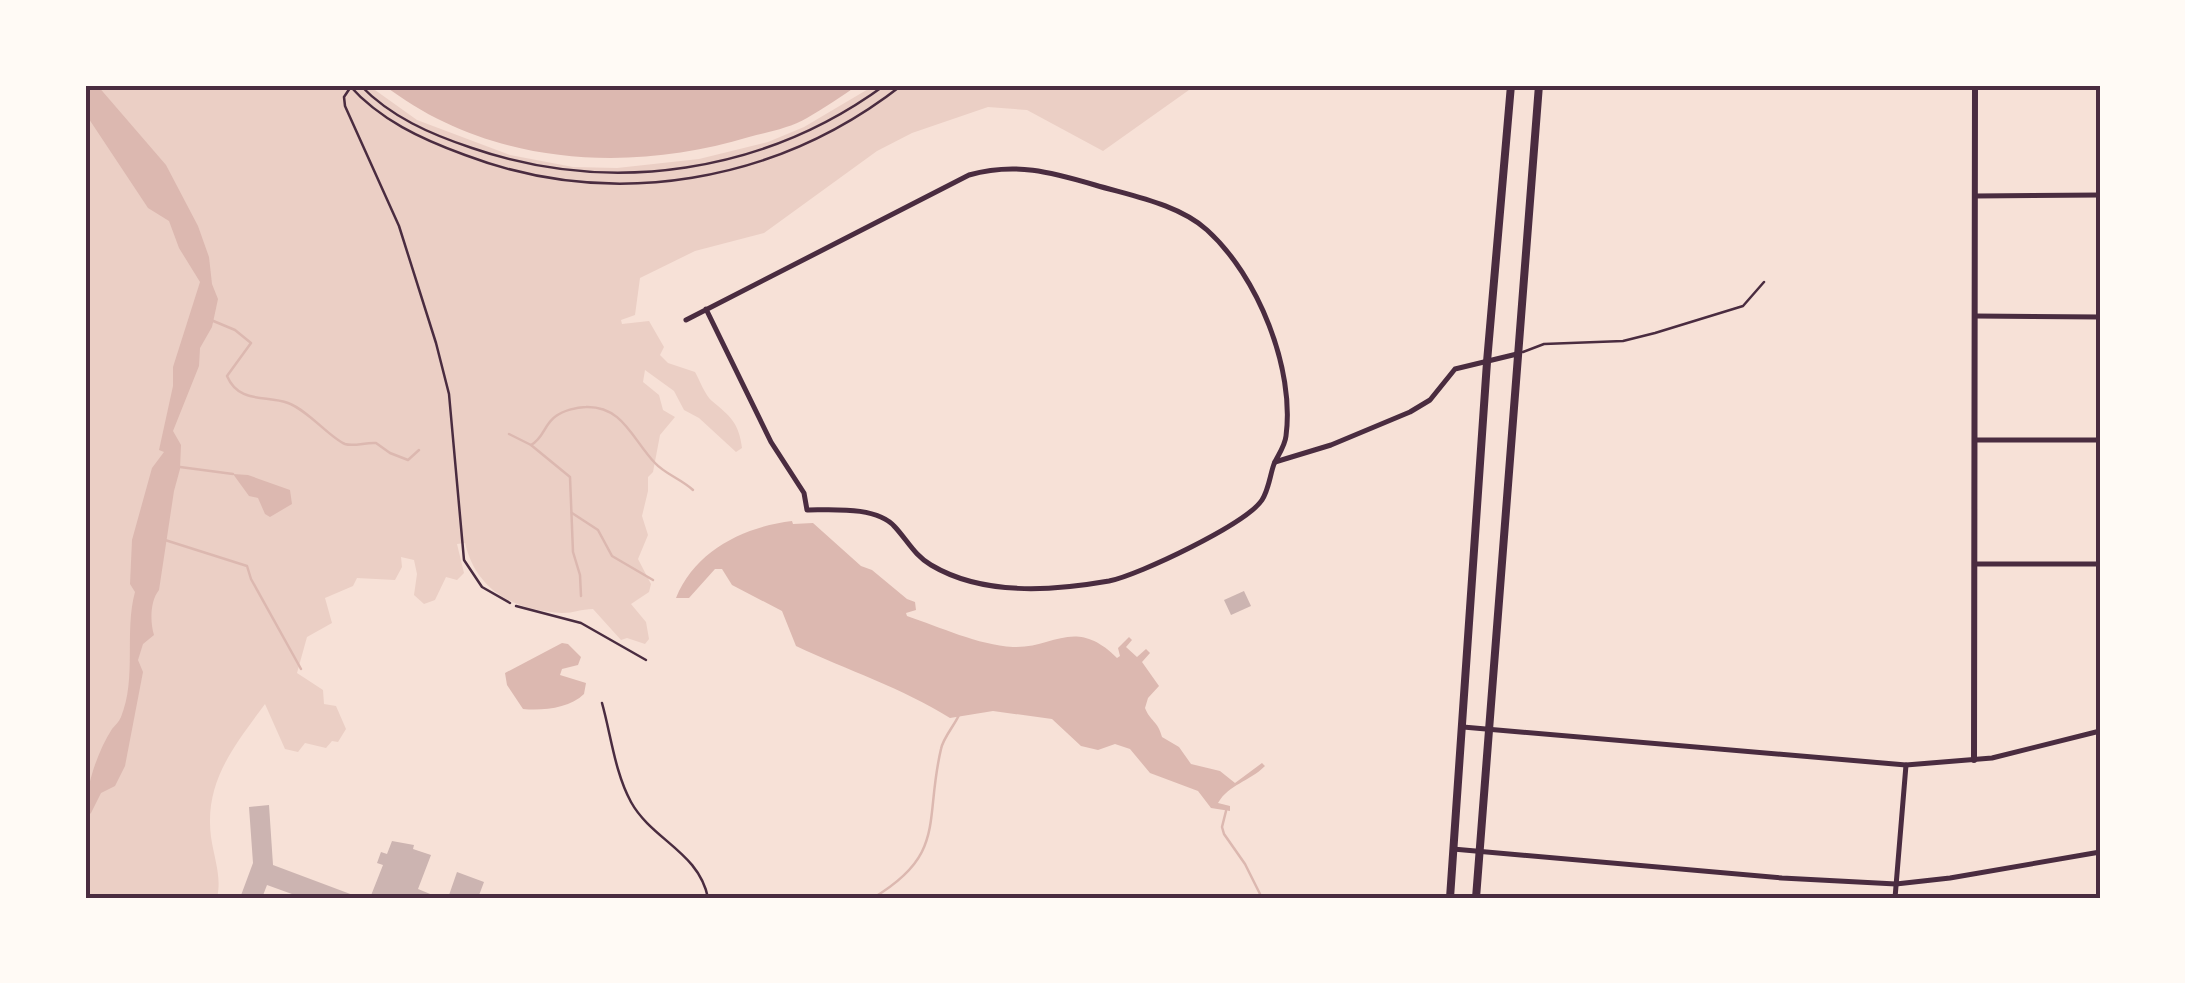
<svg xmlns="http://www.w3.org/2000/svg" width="2185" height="983" viewBox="0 0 2185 983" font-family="Mulish,sans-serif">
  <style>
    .green { fill: #ebcfc5 }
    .water { fill: #dcb8b0 }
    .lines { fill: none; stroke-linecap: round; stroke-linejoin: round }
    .stream { stroke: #dcb8b0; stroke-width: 2.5 }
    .building { fill: #ccb4b1 }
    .path { stroke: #4a2c40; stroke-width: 2.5 }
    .service { stroke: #4a2c40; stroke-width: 2.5 }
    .minor { stroke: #4a2c40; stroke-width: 5 }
    .tertiary { stroke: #4a2c40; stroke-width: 6 }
    .primary { stroke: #4a2c40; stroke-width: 8 }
    .neatline { fill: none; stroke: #4a2c40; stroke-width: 4 }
  </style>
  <rect width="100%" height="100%" fill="#f7e1d7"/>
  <path class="green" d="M 85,85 L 368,85 L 417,120 L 510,155 L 573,167 L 617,168 L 699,159 L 768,142 L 804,127 L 875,85 L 1196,85 L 1103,151 L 1027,110 L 988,107 L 912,133 L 877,151 L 764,233 L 695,251 L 640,278 L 635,315 L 621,320 L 622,324 L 649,321 L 664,347 L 660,355 L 668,363 L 695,372 C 700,381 705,395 712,401 C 730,416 739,423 742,448 L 736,452 L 699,418 L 684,410 L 674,391 L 645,370 L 643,382 L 659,395 L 663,410 L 675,417 L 660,435 L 653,472 L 648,477 L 648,491 L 642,516 L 648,535 L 638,559 L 651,584 L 649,592 L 631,604 L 646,622 L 649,639 L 645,644 L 627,638 L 621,640 L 593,609 C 581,609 574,613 562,613 C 514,611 476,590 465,543 L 457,544 L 464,573 L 457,580 L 446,577 L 435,600 L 424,604 L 414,595 L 417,574 L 414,560 L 401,557 L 402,567 L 395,580 L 357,578 L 353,586 L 325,598 L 332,623 L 307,637 L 297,673 L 323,690 L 324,704 L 336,706 L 346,729 L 338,742 L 332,741 L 326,748 L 305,743 L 298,752 L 285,749 L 265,704 C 234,746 204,782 211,837 C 214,858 222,877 217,898 L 85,898 Z"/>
  <g class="water">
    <path d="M 85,85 L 97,85 L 166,165 L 198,226 L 209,257 L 212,284 L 218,299 L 212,327 L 200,348 L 199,366 L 173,431 L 181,445 L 180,469 L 174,491 L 159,590 C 150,601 150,622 154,635 L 143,644 L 138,660 L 143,672 L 125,766 L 115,786 L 101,793 L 91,813 L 85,818 C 85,790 96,754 112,729 C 115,725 119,722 121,717 C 137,678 124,632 135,592 L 130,584 L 132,540 L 152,468 L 164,452 L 159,450 L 173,386 L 173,367 L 200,282 L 179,248 L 169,221 L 148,208 L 85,113 Z"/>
    <path d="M 384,85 L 858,85 C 842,96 824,108 807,118 C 790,128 768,132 749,137 C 627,174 487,165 384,85 Z"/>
    <polygon points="233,474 248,475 290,490 292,504 270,517 265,514 258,498 249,496"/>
    <path d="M 792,521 L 793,524 L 813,523 L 861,566 L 872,570 L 907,599 L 915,602 L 916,610 L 906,613 L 907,616 C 940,627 978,645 1013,647 C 1053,649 1075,616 1117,658 L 1120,656 L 1118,648 L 1129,637 L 1132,640 L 1126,647 L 1137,657 L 1146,649 L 1150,653 L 1142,662 L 1159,686 L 1148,698 L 1145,708 C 1150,721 1158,721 1162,737 L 1179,747 L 1191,764 L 1220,771 L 1235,783 L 1262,763 L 1265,766 C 1249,782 1229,784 1218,803 L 1230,806 L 1230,811 L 1211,808 L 1198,791 L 1150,773 L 1130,749 L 1115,744 L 1098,750 L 1081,746 L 1052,719 L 993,711 L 950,718 C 902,688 847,670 796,646 L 782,611 L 732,585 L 722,569 L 715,569 L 689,598 L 676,598 C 695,551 743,527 792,521 Z"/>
    <path d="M 562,643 L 568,644 L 581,657 L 578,665 L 562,669 L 560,675 L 586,683 L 584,694 C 570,708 543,711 523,709 L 507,685 L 505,673 Z"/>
  </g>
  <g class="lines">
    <g class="stream">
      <path d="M 211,320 L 235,330 L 251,343 L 227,376 C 239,404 266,395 288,403 C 309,411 329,437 345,444 C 354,447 366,442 376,443 L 390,453 L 408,460 L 419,450"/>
      <polyline points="509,434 531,445 570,477 573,552 580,575 581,596"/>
      <path d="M 531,445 C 544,438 544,424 556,416 C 563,411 576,407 586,407 C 623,406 632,439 655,463 C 665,474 681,479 693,490"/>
      <polyline points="180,467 233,474"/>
      <polyline points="572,513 598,530 612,556 653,580"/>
      <polyline points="165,540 247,566 251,579 301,669"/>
      <polyline points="1226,811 1222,827 1224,834 1245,864 1262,898"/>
      <path d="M 873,898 C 947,854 924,821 941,749 C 943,738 954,726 959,715"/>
    </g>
  </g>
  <g class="building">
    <polygon points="1244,591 1251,606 1231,615 1224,600"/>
    <polygon points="269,805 273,865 361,898 303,898 267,885 262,898 240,898 253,863 249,807"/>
    <polygon points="392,841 414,845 413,849 431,855 418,889 440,898 370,898 383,865 377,863 381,852 387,854"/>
    <polygon points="457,872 484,882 478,898 448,898"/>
  </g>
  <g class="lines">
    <g class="path">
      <path d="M 349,85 C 380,120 421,139 465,155 C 613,211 777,183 902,85"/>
      <polyline points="352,85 344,97 345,106 399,226 436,343 449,394 464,560 482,587 510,603"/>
      <path d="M 360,85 C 391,117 430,134 472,148 C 612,196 765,173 885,85"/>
    </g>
    <g class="service">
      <polyline points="1523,352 1544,344 1623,341 1655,333 1743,306 1764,282"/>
      <polyline points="516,606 581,623 646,660"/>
      <path d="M 602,703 C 611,735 615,773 631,802 C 652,840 699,852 708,898"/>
    </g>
    <g class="minor">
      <polyline points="1975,196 2100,195"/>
      <polyline points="1975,316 2100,317"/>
      <path d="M 686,320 L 969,175 C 1015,162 1051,172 1095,185 C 1132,196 1178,204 1207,230 C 1258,276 1295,369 1286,436 C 1285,446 1278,455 1274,464 C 1270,475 1269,489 1262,500 C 1246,524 1139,575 1109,581 C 1052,591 983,596 931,565 C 915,556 907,540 895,527 C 877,506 832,510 807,510 L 804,493 L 771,442 L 706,309"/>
      <polyline points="1975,440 2100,440"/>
      <polyline points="1275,462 1331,445 1410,412 1430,400 1455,369 1517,354"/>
      <polyline points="1975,564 2100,564"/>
      <polyline points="1463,727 1906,765 1992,758 2100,731"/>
      <polyline points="1453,849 1782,878 1896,884 1950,878 2100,852"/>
      <polyline points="1895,898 1906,765"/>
    </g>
    <polyline class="tertiary" points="1974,760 1975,85"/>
    <g class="primary">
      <polyline points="1450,898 1487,362 1511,85"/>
      <polyline points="1476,898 1539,85"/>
    </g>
  </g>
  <rect width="2185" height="983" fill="none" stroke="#fffaf5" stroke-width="175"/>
  <rect x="88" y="88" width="2010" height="808" class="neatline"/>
</svg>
